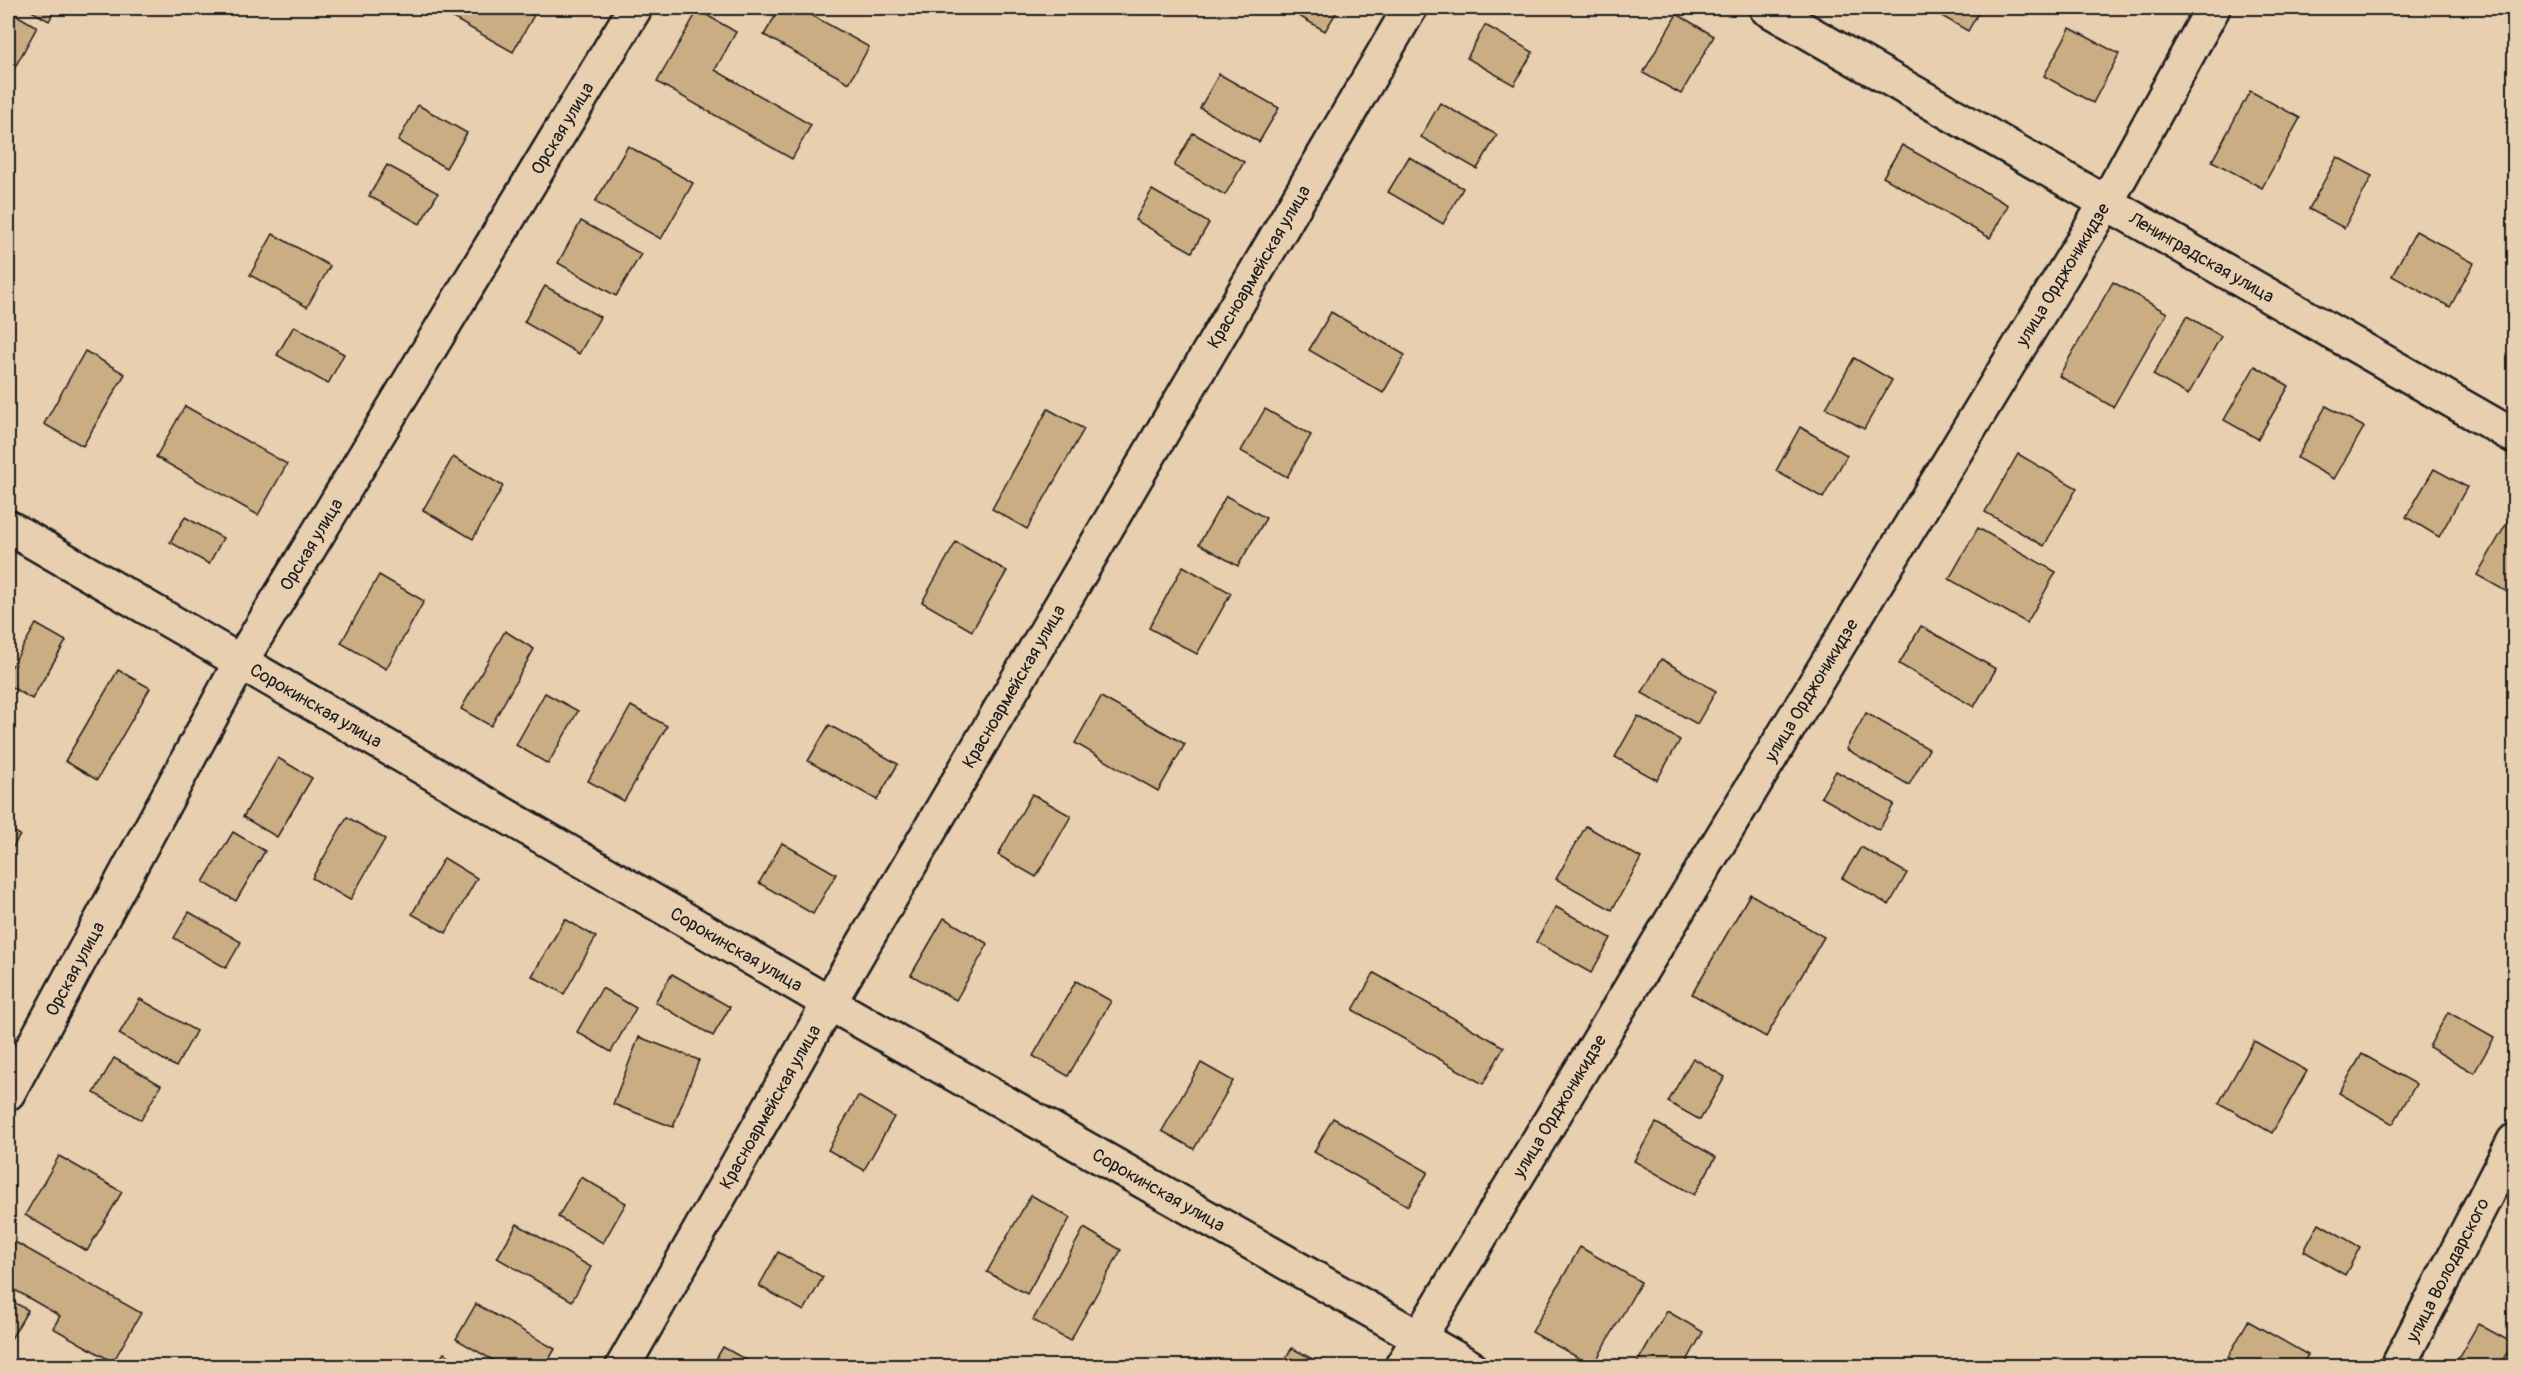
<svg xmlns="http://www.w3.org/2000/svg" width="2522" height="1374" viewBox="0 0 2522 1374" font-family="Pangolin,sans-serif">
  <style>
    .building { fill: #caad82; stroke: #1c1c1c; stroke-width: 1.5 }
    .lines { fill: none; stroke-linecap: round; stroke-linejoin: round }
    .street-casing { stroke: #1c1c1c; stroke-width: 38 }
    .street { stroke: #e8cfb0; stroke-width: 33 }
    .labels { text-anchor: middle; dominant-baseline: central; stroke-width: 4.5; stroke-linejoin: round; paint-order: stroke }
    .street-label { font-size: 18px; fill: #1c1c1c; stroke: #e8cfb0 }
  </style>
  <rect width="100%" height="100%" fill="#e8cfb0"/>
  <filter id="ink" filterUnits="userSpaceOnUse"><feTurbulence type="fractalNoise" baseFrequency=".0167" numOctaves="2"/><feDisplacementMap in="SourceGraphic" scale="12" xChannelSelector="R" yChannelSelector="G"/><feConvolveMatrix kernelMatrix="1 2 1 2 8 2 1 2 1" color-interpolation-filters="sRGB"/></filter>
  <g filter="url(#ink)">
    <g class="building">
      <polygon points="26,8 56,8 49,21"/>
      <polygon points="435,8 520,8 534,15 513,52"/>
      <polygon points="780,8 799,8 869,47 849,83 764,35"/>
      <polygon points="1285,8 1339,8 1325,31"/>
      <polygon points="1932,8 1981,8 1968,31 1931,10"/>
      <polygon points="8,10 37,27 14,69 8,66"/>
      <polygon points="698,10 736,32 715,70 811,125 792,159 657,82"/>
      <polygon points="1677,14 1714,36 1681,94 1643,73"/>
      <polygon points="1485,25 1533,52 1514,85 1467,58"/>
      <polygon points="2070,28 2119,54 2093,103 2044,76"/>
      <polygon points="1219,74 1279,108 1259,142 1200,108"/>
      <polygon points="2250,91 2300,118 2262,188 2212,161"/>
      <polygon points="1440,103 1497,135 1477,169 1421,137"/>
      <polygon points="418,105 467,133 446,168 398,141"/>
      <polygon points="1193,133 1244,162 1225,195 1174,166"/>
      <polygon points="1902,145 2008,205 1990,238 1883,177"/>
      <polygon points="628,146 693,183 661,239 595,202"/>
      <polygon points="1409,157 1463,188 1443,224 1388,192"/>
      <polygon points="2337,157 2372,176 2344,228 2309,209"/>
      <polygon points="387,165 438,193 420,224 369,196"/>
      <polygon points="1152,190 1209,223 1192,252 1135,220"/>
      <polygon points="581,221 641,254 616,296 558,263"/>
      <polygon points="2416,231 2474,263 2450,307 2392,276"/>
      <polygon points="273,234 330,266 307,307 250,275"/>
      <polygon points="2113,282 2167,313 2113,407 2059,376"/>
      <polygon points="545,286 600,317 579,354 524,322"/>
      <polygon points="1331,312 1405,355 1383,393 1309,350"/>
      <polygon points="2187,316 2221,336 2188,395 2153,375"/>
      <polygon points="294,326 344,354 328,384 277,355"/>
      <polygon points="85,351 125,374 83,446 44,424"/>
      <polygon points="1854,358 1892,380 1864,429 1826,408"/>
      <polygon points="2255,366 2289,386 2258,439 2224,420"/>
      <polygon points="185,406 287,464 258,515 156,457"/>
      <polygon points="2326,406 2364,427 2334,479 2297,458"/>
      <polygon points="1048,409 1084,429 1027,529 992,509"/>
      <polygon points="1265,409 1311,435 1287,477 1241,451"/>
      <polygon points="1800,427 1847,455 1823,498 1776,471"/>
      <polygon points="2018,454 2077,488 2044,546 1985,512"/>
      <polygon points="453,457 503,486 473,539 423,510"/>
      <polygon points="2434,469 2467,487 2439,537 2406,517"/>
      <polygon points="1226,496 1266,518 1238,566 1199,544"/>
      <polygon points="2512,514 2514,515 2514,584 2509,593 2477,575"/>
      <polygon points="185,517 223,538 209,564 170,542"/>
      <polygon points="1978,528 2056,572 2027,623 1949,579"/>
      <polygon points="956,542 1007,571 972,631 922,602"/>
      <polygon points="1183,566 1231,593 1197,654 1149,628"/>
      <polygon points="379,575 424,601 386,669 341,643"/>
      <polygon points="36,624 66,641 32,699 8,685 8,673"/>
      <polygon points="1921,626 1996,669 1974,707 1899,664"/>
      <polygon points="505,631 534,649 491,726 461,709"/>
      <polygon points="1661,659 1716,691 1697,724 1642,693"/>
      <polygon points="118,670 150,688 97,780 65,761"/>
      <polygon points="545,693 578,711 548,764 516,745"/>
      <polygon points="1101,697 1185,744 1158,791 1075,743"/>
      <polygon points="631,706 667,726 624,801 588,781"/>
      <polygon points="1866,713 1929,749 1909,785 1846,749"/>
      <polygon points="1638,716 1680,740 1657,780 1615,757"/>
      <polygon points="829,725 898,764 877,800 808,761"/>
      <polygon points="278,758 312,778 277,837 243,817"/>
      <polygon points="1836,771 1894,804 1879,830 1821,797"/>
      <polygon points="1032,794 1071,816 1036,877 998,855"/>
      <polygon points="347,817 385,839 350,900 312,878"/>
      <polygon points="1586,826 1641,858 1612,910 1556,879"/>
      <polygon points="8,828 20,835 8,855"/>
      <polygon points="233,832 265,851 236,901 203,882"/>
      <polygon points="782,843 836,874 813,914 759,883"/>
      <polygon points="1861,847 1907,873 1889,905 1842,878"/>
      <polygon points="444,858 477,878 446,933 412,914"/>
      <polygon points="1750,894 1824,937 1766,1037 1692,994"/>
      <polygon points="1556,907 1611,938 1591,973 1536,942"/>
      <polygon points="189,912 241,942 226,968 174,938"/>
      <polygon points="944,918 988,944 956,1000 911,975"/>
      <polygon points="565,919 596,937 564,994 532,976"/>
      <polygon points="1374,973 1504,1047 1483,1084 1353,1010"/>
      <polygon points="672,974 730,1007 713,1036 655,1002"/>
      <polygon points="1076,981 1111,1001 1068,1076 1033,1056"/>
      <polygon points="602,988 636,1008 611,1052 577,1032"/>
      <polygon points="140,999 196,1031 176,1067 119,1034"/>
      <polygon points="2448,1012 2494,1038 2474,1073 2429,1047"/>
      <polygon points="639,1037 699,1060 673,1127 613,1104"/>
      <polygon points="2254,1041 2307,1071 2272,1133 2219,1103"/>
      <polygon points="2362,1054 2416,1084 2393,1124 2339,1093"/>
      <polygon points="114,1058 161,1085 141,1120 94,1093"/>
      <polygon points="1693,1058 1725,1077 1700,1120 1668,1102"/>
      <polygon points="1201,1063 1233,1081 1194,1149 1162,1131"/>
      <polygon points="858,1096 894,1117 864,1170 828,1150"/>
      <polygon points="1333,1118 1428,1172 1408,1206 1314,1152"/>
      <polygon points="1656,1123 1716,1157 1694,1195 1634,1161"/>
      <polygon points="59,1156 122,1192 87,1251 25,1215"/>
      <polygon points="581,1177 626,1203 603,1243 558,1217"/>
      <polygon points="1031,1195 1070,1218 1027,1294 987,1272"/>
      <polygon points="2319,1223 2360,1247 2345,1275 2304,1251"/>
      <polygon points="517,1224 591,1267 572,1301 497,1258"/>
      <polygon points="1084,1228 1121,1250 1070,1341 1033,1320"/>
      <polygon points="15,1242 141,1313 113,1362 53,1328 60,1316 8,1286 8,1255"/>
      <polygon points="1580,1247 1641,1282 1593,1366 1532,1332"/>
      <polygon points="778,1252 823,1277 804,1311 759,1286"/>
      <polygon points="8,1299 28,1310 8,1344"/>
      <polygon points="476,1304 555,1349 545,1366 503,1366 456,1339"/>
      <polygon points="1667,1311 1703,1332 1684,1366 1635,1366"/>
      <polygon points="2248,1321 2308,1355 2301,1366 2245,1366 2228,1357"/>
      <polygon points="2478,1324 2513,1343 2499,1366 2454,1366"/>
      <polygon points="723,1347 757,1366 712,1366"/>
      <polygon points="1292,1348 1325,1366 1281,1366"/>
      <polygon points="444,1353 467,1366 435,1366"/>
    </g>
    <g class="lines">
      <defs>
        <g id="street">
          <path id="s1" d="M 1766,8 L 2514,436"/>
          <path id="s2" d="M 8,527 L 829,1003 L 1469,1366"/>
          <path id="s3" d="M 8,1093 L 241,661 L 635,8"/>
          <path id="s4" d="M 623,1366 L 829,1003 L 1410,8"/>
          <path id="s5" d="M 1402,1366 L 2106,203 L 2213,8"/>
          <path id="s6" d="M 2398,1366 L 2514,1141"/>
        </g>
      </defs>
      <use href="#street" class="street-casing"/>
      <use href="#street" class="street"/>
    </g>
  </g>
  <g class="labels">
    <g class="street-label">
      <text stroke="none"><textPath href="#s3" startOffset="1113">Орская улица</textPath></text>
      <text stroke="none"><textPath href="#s1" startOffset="502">Ленинградская улица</textPath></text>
      <text stroke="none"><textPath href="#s4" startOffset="1270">Красноармейская улица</textPath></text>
      <text stroke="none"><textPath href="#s5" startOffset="1276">улица Орджоникидзе</textPath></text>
      <text stroke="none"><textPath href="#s3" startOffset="627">Орская улица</textPath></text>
      <text stroke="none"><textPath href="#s4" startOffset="784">Красноармейская улица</textPath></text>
      <text stroke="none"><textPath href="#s5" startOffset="790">улица Орджоникидзе</textPath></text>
      <text stroke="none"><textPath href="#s2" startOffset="356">Сорокинская улица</textPath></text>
      <text stroke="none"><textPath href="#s2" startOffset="842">Сорокинская улица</textPath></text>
      <text stroke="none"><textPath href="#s3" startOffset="141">Орская улица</textPath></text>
      <text stroke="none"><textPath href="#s5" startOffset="304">улица Орджоникидзе</textPath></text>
      <text stroke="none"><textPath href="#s4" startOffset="298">Красноармейская улица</textPath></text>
      <text stroke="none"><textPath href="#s2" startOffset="1328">Сорокинская улица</textPath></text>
      <text stroke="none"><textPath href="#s6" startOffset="108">улица Володарского</textPath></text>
    </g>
  </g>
  <rect width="2522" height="1374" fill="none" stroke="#e8cfb0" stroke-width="30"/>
  <rect x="15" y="15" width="2492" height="1344" fill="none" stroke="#1c1c1c" stroke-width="2" filter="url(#ink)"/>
</svg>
